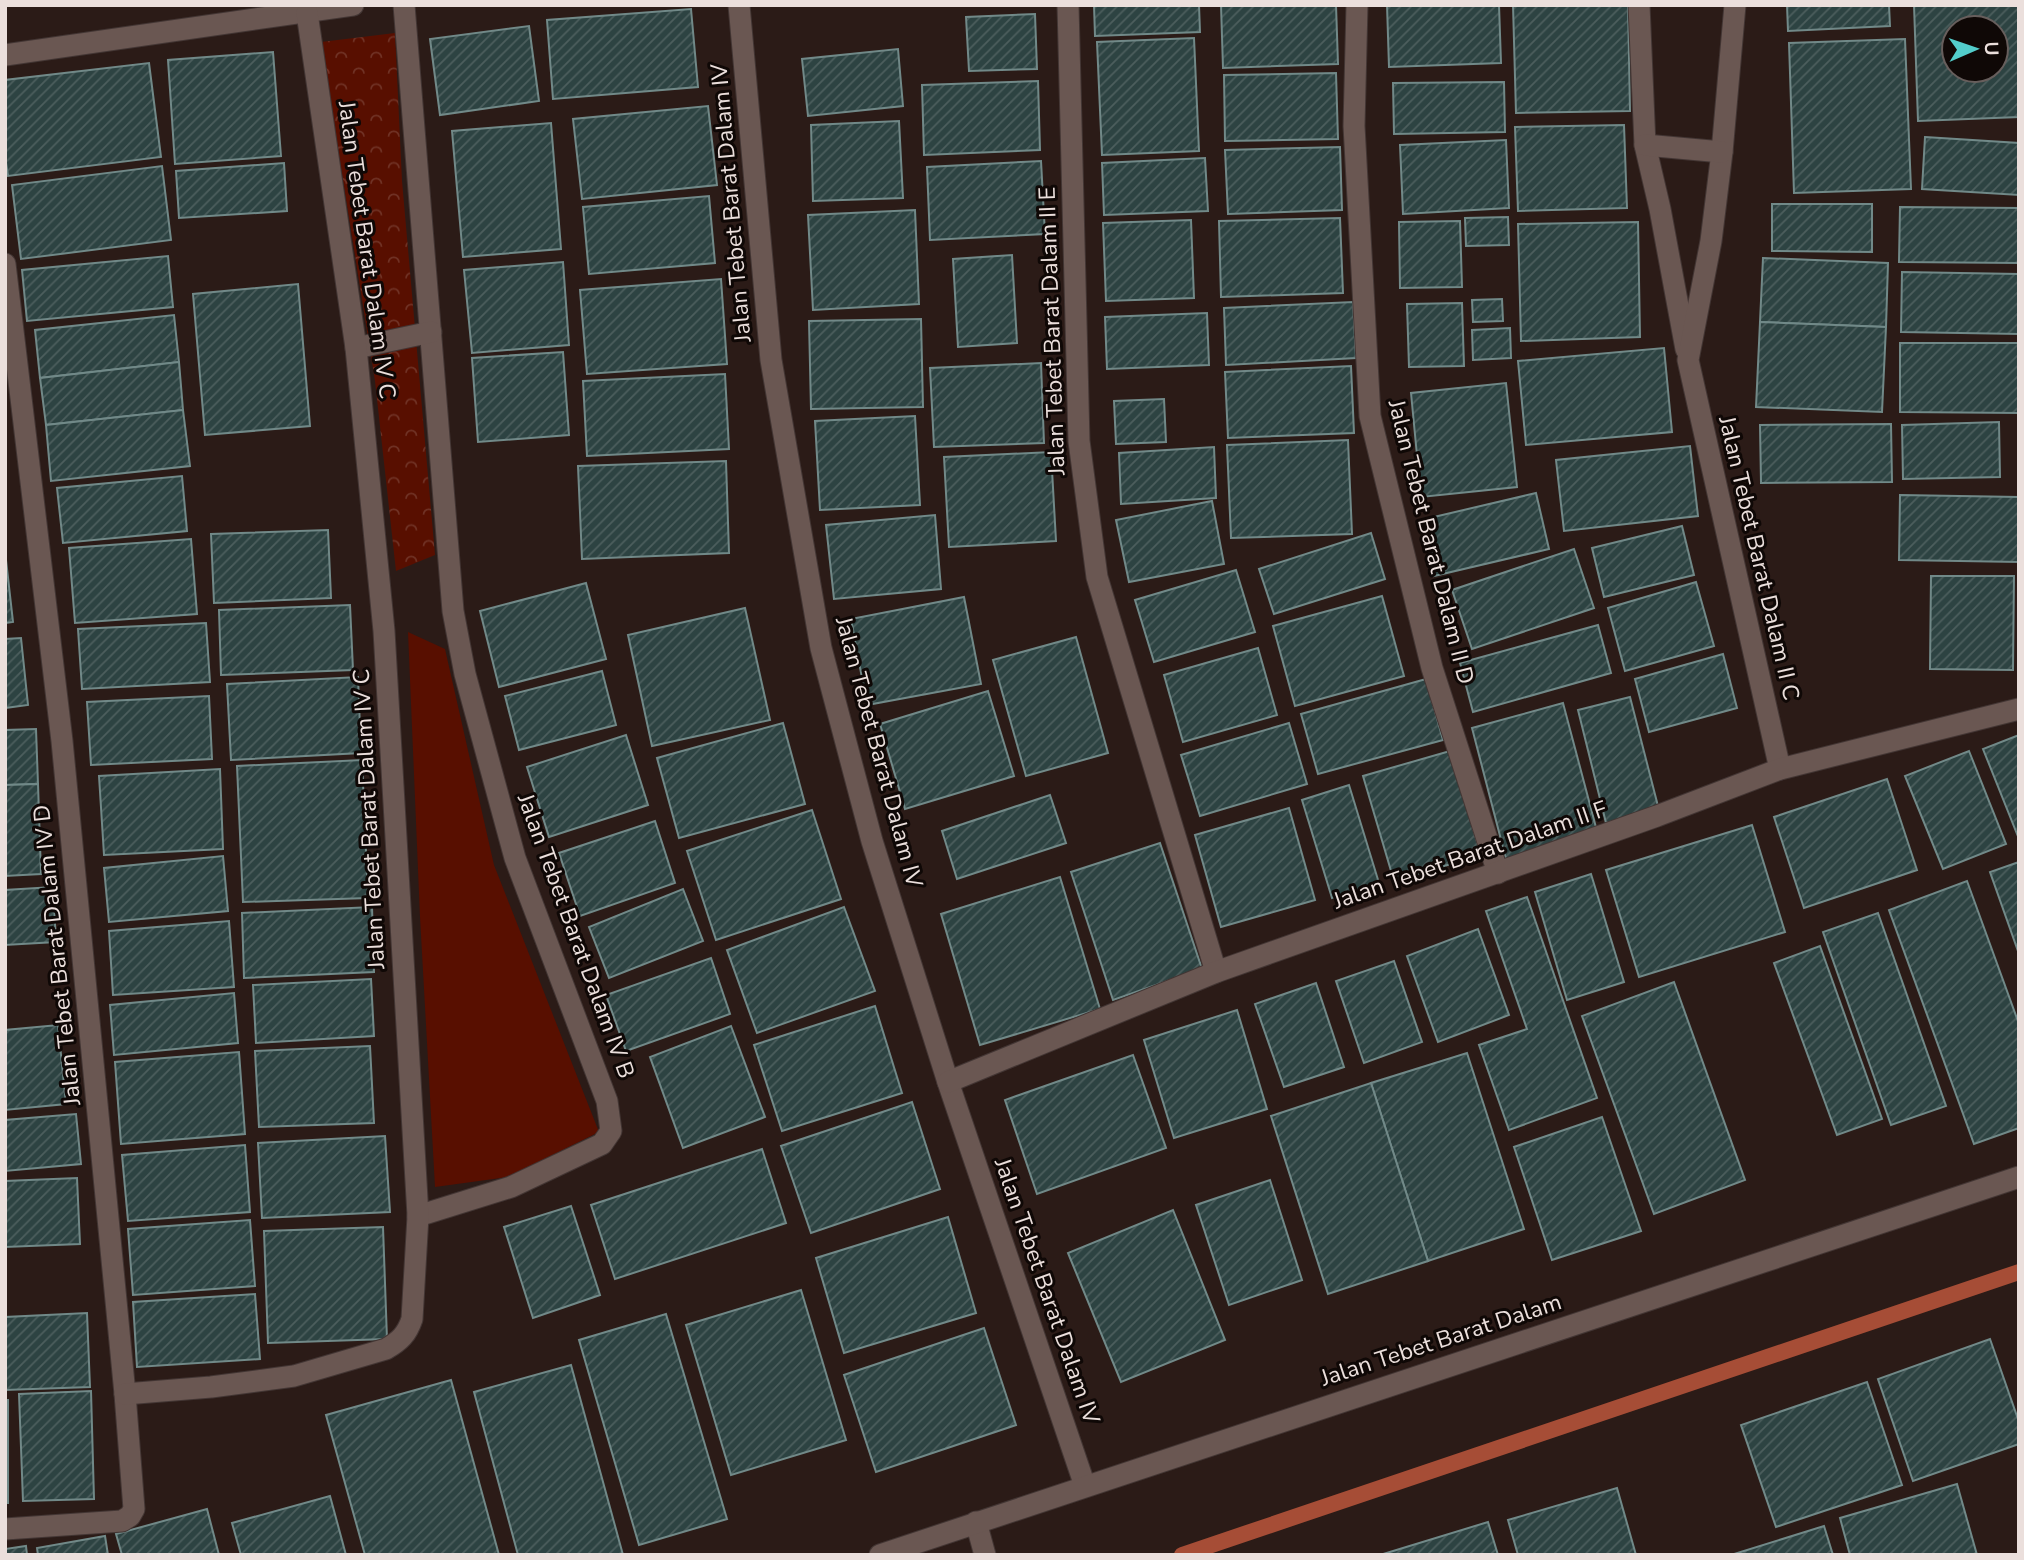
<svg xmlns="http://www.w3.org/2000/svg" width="2024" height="1560" viewBox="0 0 2024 1560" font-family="'Nunito Sans',sans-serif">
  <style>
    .green { fill: #580f00 }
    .park { fill: url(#park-crowns) }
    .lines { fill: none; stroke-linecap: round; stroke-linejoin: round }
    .stream { stroke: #a64d36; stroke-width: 16 }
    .building { fill: url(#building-hatch); stroke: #718988; stroke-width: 2; fill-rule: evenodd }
    .minor-casing { stroke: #433634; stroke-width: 23 }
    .minor { stroke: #6a5752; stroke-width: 21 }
    .labels { text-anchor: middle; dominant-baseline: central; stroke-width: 6; stroke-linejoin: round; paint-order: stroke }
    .street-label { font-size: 23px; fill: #ebdfdc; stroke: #0f0806 }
  </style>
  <defs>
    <pattern id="park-crowns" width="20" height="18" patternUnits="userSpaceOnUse" patternTransform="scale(1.75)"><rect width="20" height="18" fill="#580f00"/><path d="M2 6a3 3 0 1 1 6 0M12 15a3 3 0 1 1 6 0" fill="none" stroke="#703225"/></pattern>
    <pattern id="building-hatch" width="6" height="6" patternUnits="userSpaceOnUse" patternTransform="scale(1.75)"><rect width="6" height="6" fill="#2d4342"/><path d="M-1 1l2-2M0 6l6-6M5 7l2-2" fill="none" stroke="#4c5e5d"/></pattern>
  </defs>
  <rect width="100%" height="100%" fill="#2b1b17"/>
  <polygon class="green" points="408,632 445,649 494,865 599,1132 508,1177 435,1187 420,917"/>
  <polygon class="park" points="395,33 402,181 435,555 396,571 375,381 321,42"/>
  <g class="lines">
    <polyline class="stream" points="1182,1555 2019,1272"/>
  </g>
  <g class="building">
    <polygon points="1094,5 1199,5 1200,32 1095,36"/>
    <polygon points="1221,5 1336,5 1338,64 1223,68"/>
    <polygon points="1387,5 1499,5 1501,63 1389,67"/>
    <polygon points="1513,5 1628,5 1630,111 1516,113"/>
    <polygon points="1787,5 1889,5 1890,26 1788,31"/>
    <path d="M 1914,5 L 2019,5 L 2019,117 L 1918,121 ZM 1954,28 L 1996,28 L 1996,70 L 1954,70 Z"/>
    <polygon points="691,9 698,87 553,99 547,20"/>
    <polygon points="1035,14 1037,69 969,71 966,17"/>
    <polygon points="529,26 539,101 440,115 430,39"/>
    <polygon points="1194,38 1199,151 1102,155 1097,42"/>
    <polygon points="1905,39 1911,189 1794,193 1789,43"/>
    <polygon points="898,49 903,106 808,116 802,59"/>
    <polygon points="273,52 281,156 175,164 168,60"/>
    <polygon points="149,63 161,157 8,176 5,156 5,80"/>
    <polygon points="1336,73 1338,139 1225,141 1224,75"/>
    <polygon points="1038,81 1040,150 924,155 922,85"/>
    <polygon points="1504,82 1505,132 1394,134 1393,83"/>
    <polygon points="708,106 717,185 582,199 573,119"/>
    <polygon points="899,121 903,198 813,201 811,125"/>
    <polygon points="551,123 561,249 463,257 452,131"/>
    <polygon points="1624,125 1627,208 1518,211 1515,127"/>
    <polygon points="1925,137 2019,143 2019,195 1922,189"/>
    <polygon points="1506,140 1509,208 1403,214 1400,145"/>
    <polygon points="1340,147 1342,210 1228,214 1225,150"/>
    <polygon points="1205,158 1208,211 1104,215 1102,163"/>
    <polygon points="1041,161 1045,234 930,240 927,167"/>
    <polygon points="284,163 287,211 179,218 176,171"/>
    <polygon points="162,166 171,240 21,259 12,185"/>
    <polygon points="709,196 715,263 589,274 583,207"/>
    <polygon points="1772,204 1872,204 1872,252 1772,251"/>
    <polygon points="1900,207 2019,208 2019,263 1899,262"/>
    <polygon points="915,210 919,304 813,310 808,215"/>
    <polygon points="1508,217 1509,245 1466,246 1465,218"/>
    <polygon points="1340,218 1343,293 1221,297 1219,221"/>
    <polygon points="1191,220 1194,298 1106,301 1103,223"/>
    <polygon points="1460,221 1462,287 1400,288 1399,222"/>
    <polygon points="1638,222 1640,337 1521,341 1518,224"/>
    <polygon points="1012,255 1017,343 958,347 953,259"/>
    <polygon points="168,256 173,307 27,321 22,270"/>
    <polygon points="1763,258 1888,263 1886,327 1760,322"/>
    <polygon points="563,262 569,345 472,353 464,270"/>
    <polygon points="1902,272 2019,274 2019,334 1901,332"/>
    <polygon points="721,279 727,364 587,374 580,290"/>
    <polygon points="298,284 310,426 205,435 193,294"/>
    <polygon points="1502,299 1503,321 1473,322 1472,300"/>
    <polygon points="1353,302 1356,358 1226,365 1224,308"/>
    <polygon points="1462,303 1464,366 1409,367 1407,304"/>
    <polygon points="1207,313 1209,365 1107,369 1105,317"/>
    <polygon points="174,315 179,362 40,378 35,330"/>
    <polygon points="921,319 923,407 811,409 809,321"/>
    <polygon points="1760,322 1886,327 1882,412 1756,407"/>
    <polygon points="1510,328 1511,358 1473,360 1472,330"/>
    <polygon points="1900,343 2019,343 2019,413 1900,412"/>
    <polygon points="1664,348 1672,432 1526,445 1518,361"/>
    <polygon points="563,352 569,435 478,442 472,358"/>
    <polygon points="179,362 183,410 46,425 40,378"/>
    <polygon points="1041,363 1044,443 934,447 930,368"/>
    <polygon points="1351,366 1354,433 1228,438 1225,372"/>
    <polygon points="725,374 729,449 587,456 583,381"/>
    <polygon points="1506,383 1517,487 1421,497 1411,393"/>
    <polygon points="1164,399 1166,442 1116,444 1114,401"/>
    <polygon points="183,410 190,466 51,481 46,425"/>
    <polygon points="915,416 920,505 820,510 815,421"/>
    <polygon points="1999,422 2000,477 1903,479 1902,425"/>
    <polygon points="1891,424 1892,482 1761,483 1760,425"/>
    <polygon points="1348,440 1352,534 1231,538 1227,445"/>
    <polygon points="1690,446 1698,516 1564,531 1556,460"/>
    <polygon points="1214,447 1216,498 1121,504 1119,453"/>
    <polygon points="1051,452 1056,541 949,547 944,457"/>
    <polygon points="726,461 729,553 582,559 578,466"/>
    <polygon points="182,476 187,531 63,543 57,488"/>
    <polygon points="1536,493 1549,549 1434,576 1421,520"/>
    <polygon points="1900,495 2019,497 2019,562 1899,560"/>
    <polygon points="1212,501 1224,564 1129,582 1116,520"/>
    <polygon points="935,515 941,589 834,599 826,525"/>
    <polygon points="1682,526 1694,575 1604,597 1592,548"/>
    <polygon points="328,530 331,598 214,603 211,534"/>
    <polygon points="1371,533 1385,579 1274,614 1259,569"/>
    <polygon points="191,539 197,614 75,623 69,548"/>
    <polygon points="1574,549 1594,608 1472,649 1452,590"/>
    <polygon points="5,551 13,622 5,623"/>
    <polygon points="1236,570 1255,632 1154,662 1135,600"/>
    <polygon points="1931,576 2014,576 2013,670 1930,669"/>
    <polygon points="1696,582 1714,646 1625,671 1608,608"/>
    <polygon points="586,583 606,659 499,687 480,611"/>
    <polygon points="1382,596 1404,676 1295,706 1273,626"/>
    <polygon points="964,597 981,684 867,705 851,619"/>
    <polygon points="350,605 353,670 221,675 219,610"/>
    <polygon points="745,608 770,720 652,746 628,635"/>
    <polygon points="206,623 210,682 82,689 78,629"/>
    <polygon points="1598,625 1611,673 1473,712 1460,663"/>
    <polygon points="1076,637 1108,753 1026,776 993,660"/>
    <polygon points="21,638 28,705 5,708 5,639"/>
    <polygon points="1258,648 1277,715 1183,742 1164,675"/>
    <polygon points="1723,654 1737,708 1649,732 1635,679"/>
    <polygon points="602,671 616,725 519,750 505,696"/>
    <polygon points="358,677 361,753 231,760 227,684"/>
    <polygon points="1426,679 1443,740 1318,774 1301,714"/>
    <polygon points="988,691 1014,776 905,809 880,724"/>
    <polygon points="209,696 212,759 91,765 87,702"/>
    <polygon points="1630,697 1659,810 1606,823 1578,710"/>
    <polygon points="1563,703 1598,835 1506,859 1472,728"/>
    <polygon points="783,723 805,804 679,838 657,758"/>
    <polygon points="1289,723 1307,784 1200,816 1181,755"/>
    <polygon points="36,729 38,784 5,785 5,730"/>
    <polygon points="626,735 648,805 549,837 527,767"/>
    <polygon points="2019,735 2019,839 1983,749"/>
    <polygon points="1450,751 1481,855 1394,881 1363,776"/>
    <polygon points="1969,751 2006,844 1943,869 1905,776"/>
    <polygon points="362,760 368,898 243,902 237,766"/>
    <polygon points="220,769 223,849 104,855 99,776"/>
    <polygon points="1887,779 1917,870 1804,908 1774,817"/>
    <polygon points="38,784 41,874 5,876 5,785"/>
    <polygon points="1349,785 1379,883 1332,898 1302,800"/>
    <polygon points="1050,795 1066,843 957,879 942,831"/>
    <polygon points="1289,808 1315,900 1221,927 1195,835"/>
    <polygon points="812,810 841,899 716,940 687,851"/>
    <polygon points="655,821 675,883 580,916 559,853"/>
    <polygon points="1752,825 1785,932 1639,977 1606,870"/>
    <polygon points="1160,843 1202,969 1113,1000 1071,872"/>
    <polygon points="223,856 228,911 109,922 104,868"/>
    <polygon points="2019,862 2019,954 1990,872"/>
    <polygon points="1591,874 1624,982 1567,1000 1535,892"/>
    <polygon points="1060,877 1100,1009 980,1045 941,914"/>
    <polygon points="1967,881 2019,1024 2019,1128 1974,1144 1889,910"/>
    <polygon points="53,887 56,942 5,945 5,890"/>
    <polygon points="683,889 703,941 609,978 589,927"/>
    <polygon points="1527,897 1597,1098 1509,1130 1479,1045 1527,1029 1486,911"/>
    <polygon points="372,907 374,972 244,978 242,913"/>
    <polygon points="844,907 875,991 757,1033 727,950"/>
    <polygon points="1878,913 1946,1106 1891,1125 1823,932"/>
    <polygon points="229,921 234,987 113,995 109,931"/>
    <polygon points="1478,929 1509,1015 1438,1042 1407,956"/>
    <polygon points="1820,946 1882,1119 1837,1135 1774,963"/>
    <polygon points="711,958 730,1014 626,1051 606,995"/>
    <polygon points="1394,961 1422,1042 1364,1063 1336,981"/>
    <polygon points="371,979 374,1036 256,1043 253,985"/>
    <polygon points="1674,982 1745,1180 1654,1214 1582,1016"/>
    <polygon points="1316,983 1344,1067 1284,1087 1255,1004"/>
    <polygon points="234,993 238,1043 114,1055 110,1005"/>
    <polygon points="875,1006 902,1093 782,1131 754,1045"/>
    <polygon points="1237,1010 1267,1109 1174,1138 1144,1040"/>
    <polygon points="58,1025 66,1104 5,1110 5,1030"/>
    <polygon points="731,1026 765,1117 683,1148 650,1057"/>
    <polygon points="370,1046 374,1123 259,1127 255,1051"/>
    <polygon points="239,1052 245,1134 121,1144 115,1062"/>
    <polygon points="1467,1053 1524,1229 1428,1261 1371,1083"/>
    <polygon points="1133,1055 1166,1148 1037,1194 1005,1100"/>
    <polygon points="1371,1083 1428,1261 1328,1294 1271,1116"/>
    <polygon points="912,1102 940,1189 811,1233 781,1146"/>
    <polygon points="76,1114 81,1164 5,1171 5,1120"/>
    <polygon points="1602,1117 1641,1231 1552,1260 1514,1147"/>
    <polygon points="385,1136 390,1212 262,1218 258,1143"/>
    <polygon points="245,1145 250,1212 128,1221 122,1155"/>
    <polygon points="762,1149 786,1223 615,1279 591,1205"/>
    <polygon points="77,1178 80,1244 5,1247 5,1181"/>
    <polygon points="1270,1180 1302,1280 1229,1305 1196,1205"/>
    <polygon points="571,1206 600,1295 533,1318 504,1227"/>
    <polygon points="1173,1210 1225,1340 1121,1382 1068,1253"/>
    <polygon points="948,1217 976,1313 844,1353 816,1258"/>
    <polygon points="250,1220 255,1286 133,1295 128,1229"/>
    <polygon points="383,1227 387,1339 268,1343 264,1231"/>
    <polygon points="801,1290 846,1440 731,1475 686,1325"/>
    <polygon points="255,1294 260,1359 137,1367 133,1302"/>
    <polygon points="87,1313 90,1387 5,1390 5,1317"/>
    <polygon points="666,1314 727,1519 639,1545 579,1340"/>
    <polygon points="984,1328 1016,1425 876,1472 844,1375"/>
    <polygon points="1990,1339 2019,1422 2019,1444 1913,1481 1878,1379"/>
    <polygon points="571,1365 623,1555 518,1555 474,1392"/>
    <polygon points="451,1380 499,1555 365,1555 326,1415"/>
    <polygon points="1867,1382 1902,1485 1776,1527 1741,1425"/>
    <polygon points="91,1391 94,1499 23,1501 19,1394"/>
    <rect x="5" y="1400" width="3" height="103"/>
    <polygon points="1957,1484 1977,1555 1850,1555 1840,1518"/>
    <polygon points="1617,1488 1636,1555 1518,1555 1508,1520"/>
    <polygon points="330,1496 346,1555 241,1555 232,1523"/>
    <polygon points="207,1509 219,1555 122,1555 116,1534"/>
    <polygon points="1488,1522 1498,1555 1380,1555"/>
    <polygon points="1824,1526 1833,1555 1731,1555"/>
    <polygon points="105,1536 108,1555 38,1555 37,1548"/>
    <polygon points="26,1546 27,1555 5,1555 5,1549"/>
  </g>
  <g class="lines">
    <defs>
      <g id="minor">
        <polyline points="404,5 453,611 465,674 515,858 607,1101 611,1131 602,1144 511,1187 418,1216"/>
        <polyline points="739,5 771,360 821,648 872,841 948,1082 1085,1486"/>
        <polyline points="1068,5 1079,441 1097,577 1216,972"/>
        <polyline points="1357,5 1354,126 1370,416 1432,668 1498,873"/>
        <polyline points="1639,5 1645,145 1660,209 1686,349"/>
        <polyline points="1735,5 1722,152 1711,241 1688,360 1780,769"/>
        <polyline points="5,55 353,5"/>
        <polyline points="1645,145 1722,152"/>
        <polyline points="5,264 62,741 125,1394 134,1509 130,1516 122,1521 5,1529"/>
        <polyline points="356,348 431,332"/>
        <polyline points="948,1082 1216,972 1657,816 1780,769 2019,709"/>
        <path d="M 125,1394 L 211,1387 L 294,1376 L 386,1349 C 400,1341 407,1334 412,1319 L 418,1216 L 384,631 L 356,348 L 307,13"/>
        <polyline points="976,1522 985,1555"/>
        <polyline points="880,1555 2019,1177"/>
      </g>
    </defs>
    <use href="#minor" class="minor-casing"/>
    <use href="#minor" class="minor"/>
  </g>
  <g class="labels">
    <g class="street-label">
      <text transform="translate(731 203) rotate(-95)">Jalan Tebet Barat Dalam IV</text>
      <text transform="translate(367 250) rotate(82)">Jalan Tebet Barat Dalam IV C</text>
      <text transform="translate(1052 331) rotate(-92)">Jalan Tebet Barat Dalam II E</text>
      <text transform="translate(1431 542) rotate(76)">Jalan Tebet Barat Dalam II D</text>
      <text transform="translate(1759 558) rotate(77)">Jalan Tebet Barat Dalam II C</text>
      <text transform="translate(879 752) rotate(75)">Jalan Tebet Barat Dalam IV</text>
      <text transform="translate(369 819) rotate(-93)">Jalan Tebet Barat Dalam IV C</text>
      <text transform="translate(1470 855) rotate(-19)">Jalan Tebet Barat Dalam II F</text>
      <text transform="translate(576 936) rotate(70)">Jalan Tebet Barat Dalam IV B</text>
      <text transform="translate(57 955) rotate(-96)">Jalan Tebet Barat Dalam IV D</text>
      <text transform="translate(1047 1291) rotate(71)">Jalan Tebet Barat Dalam IV</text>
      <text transform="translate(1441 1340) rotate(-18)">Jalan Tebet Barat Dalam</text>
    </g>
  </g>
  <rect width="2024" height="1560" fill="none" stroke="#ebdfdc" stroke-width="14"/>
  <g transform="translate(1975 49) rotate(88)"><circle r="33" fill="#0f0806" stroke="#675e5c" stroke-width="2"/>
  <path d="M0-5L12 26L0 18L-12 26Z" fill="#53cdcb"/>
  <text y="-10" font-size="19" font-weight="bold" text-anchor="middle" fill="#ebdfdc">U</text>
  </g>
</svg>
